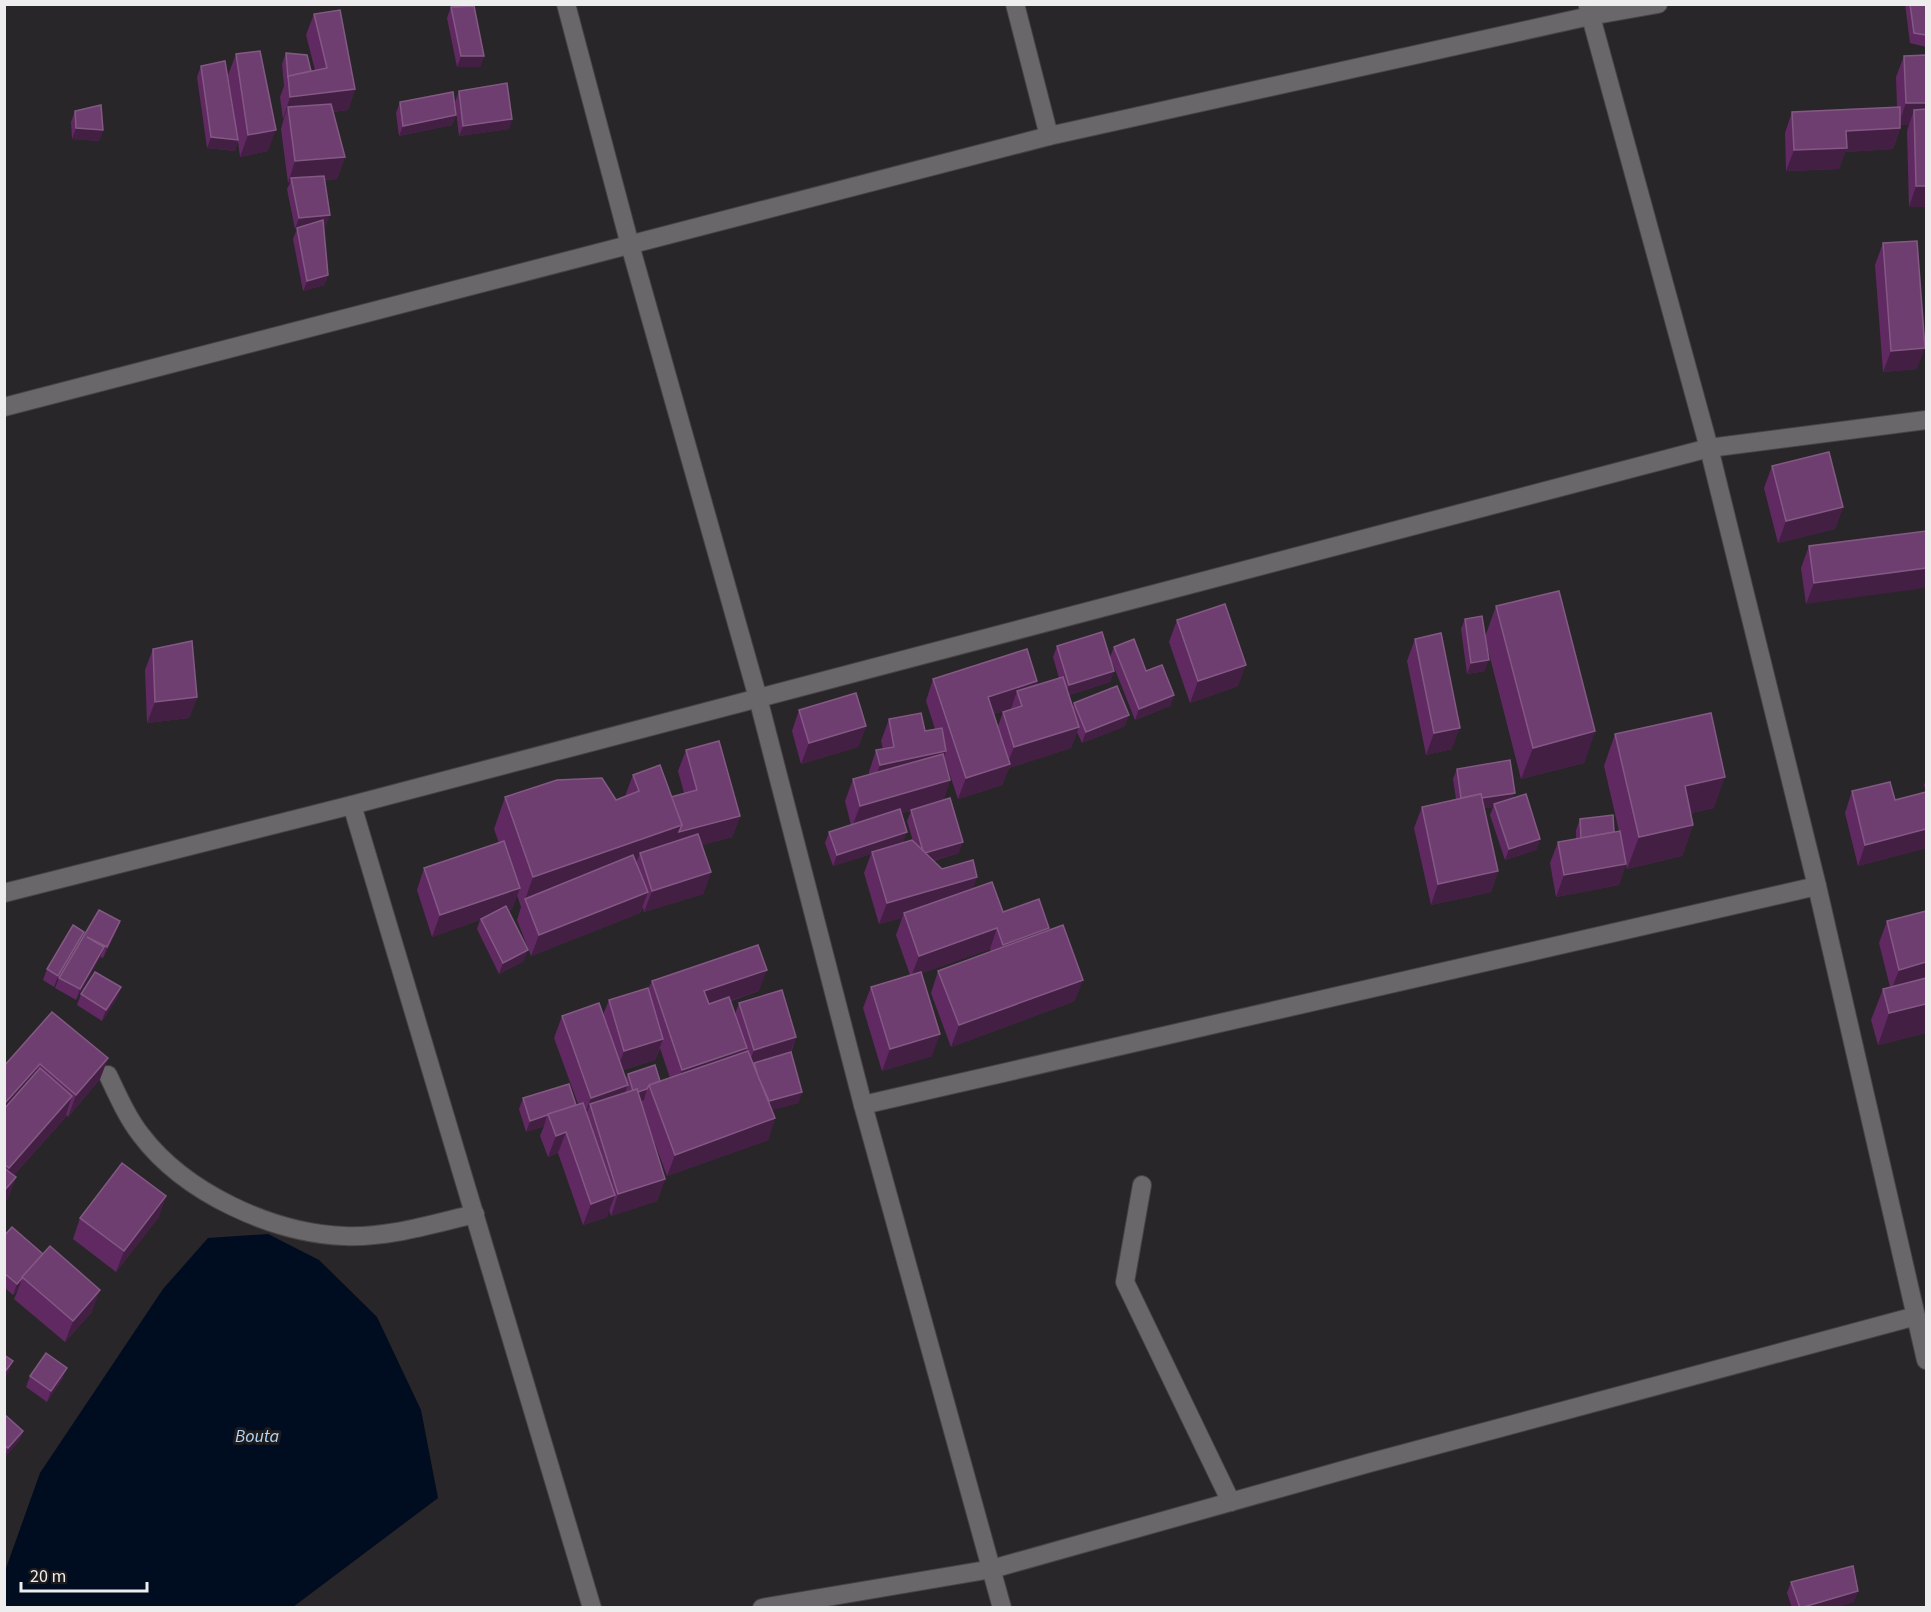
<svg xmlns="http://www.w3.org/2000/svg" width="1931" height="1612" viewBox="0 0 1931 1612" font-family="'Source Sans 3',sans-serif">
  <style>
    .water { fill: #000c1f }
    .lines { fill: none; stroke-linecap: round; stroke-linejoin: round }
    .street-casing { stroke: #464446; stroke-width: 20 }
    .street { stroke: #6a676a; stroke-width: 18 }
    .wall { fill: #602962; fill-rule: evenodd }
    .shaded-wall { fill: #431f44 }
    .building { fill: #6f3e71; stroke: #835984; stroke-width: 1.5 }
    .labels { text-anchor: middle; dominant-baseline: central; stroke-width: 6; stroke-linejoin: round; paint-order: stroke }
    .water-label { font-size: 18px; font-style: italic; fill: #b4d6f8; stroke: #1f1c1e }
  </style>
  <rect width="100%" height="100%" fill="#282628"/>
  <polygon class="water" points="268,1234 319,1260 377,1317 421,1410 438,1498 293,1607 5,1607 5,1571 40,1473 163,1289 208,1238"/>
  <g class="lines">
    <defs>
      <g id="street">
        <polyline points="566,4 630,245 758,698 863,1105 1002,1608"/>
        <polyline points="1015,4 1049,136"/>
        <polyline points="1588,6 1709,448 1817,886 1926,1360"/>
        <polyline points="4,407 1049,136 1590,16 1658,4"/>
        <polyline points="352,805 592,1608"/>
        <polyline points="4,893 352,805 1709,448 1926,420"/>
        <path d="M 108,1075 C 118,1096 127,1117 141,1135 C 185,1193 272,1233 344,1236 C 388,1238 432,1224 475,1214"/>
        <polyline points="863,1105 1817,886"/>
        <polyline points="1142,1185 1125,1282 1231,1502"/>
        <polyline points="762,1608 992,1569 1369,1463 1916,1316"/>
      </g>
    </defs>
    <use href="#street" class="street-casing"/>
    <use href="#street" class="street"/>
  </g>
  <g class="wall">
    <polygon points="1905,4 1926,4 1926,47 1910,43"/>
    <polygon points="451,7 484,56 480,67 457,67 447,18"/>
    <polygon points="314,14 355,89 348,110 333,112 345,157 337,179 325,180 326,226 324,226 328,275 324,285 303,291 293,239 297,229 295,229 287,189 290,183 288,183 281,129 284,118 283,119 280,97 284,86 282,64 286,53 311,71 315,70 306,35"/>
    <polygon points="236,54 268,151 240,157 238,141 235,151 207,148 197,77 201,66 235,118 228,75"/>
    <polygon points="1926,55 1926,207 1909,207 1907,131 1909,125 1900,125 1900,128 1893,149 1845,152 1839,169 1786,171 1785,133 1792,112 1897,107 1896,77 1904,56"/>
    <polygon points="459,91 512,119 509,129 459,136 455,102"/>
    <polygon points="400,102 456,115 452,125 399,136 396,113"/>
    <polygon points="75,111 103,130 99,141 72,139 71,122"/>
    <polygon points="1883,243 1917,369 1883,372 1875,265"/>
    <polygon points="1772,466 1843,507 1835,529 1778,543 1764,488"/>
    <polygon points="1926,531 1806,604 1801,568 1809,546"/>
    <polygon points="1496,606 1595,731 1584,763 1521,779 1485,638 1485,671 1467,674 1461,629 1465,619 1485,637"/>
    <polygon points="1177,620 1238,686 1190,703 1169,642"/>
    <polygon points="1415,639 1452,749 1426,755 1407,661"/>
    <path d="M 1057,646 L 1110,657 L 1114,647 L 1174,695 L 1170,706 L 1135,720 L 1112,662 L 1114,671 L 1110,682 L 1069,695 L 1073,707 L 1074,703 L 1125,726 L 1082,743 L 1077,732 L 1071,748 L 1009,768 L 1002,785 L 958,799 L 944,757 L 950,780 L 943,801 L 959,853 L 933,861 L 942,869 L 973,889 L 1003,912 L 1048,931 L 1075,1001 L 951,1047 L 931,993 L 938,971 L 991,952 L 990,949 L 922,973 L 932,1056 L 882,1071 L 863,1008 L 871,987 L 910,975 L 896,935 L 902,918 L 879,924 L 864,873 L 871,854 L 833,866 L 825,843 L 829,832 L 851,825 L 845,801 L 853,779 L 869,775 L 869,772 L 876,750 L 883,749 L 881,741 L 889,719 L 925,731 L 935,729 L 926,701 L 933,679 L 1037,681 L 1036,686 L 1059,678 L 1053,657 ZM 1011,709 L 1010,710 L 1003,712 L 998,726 L 994,714 ZM 911,811 L 907,821 L 913,841 L 903,843 L 901,813 Z"/>
    <polygon points="153,649 197,697 189,718 147,723 145,670"/>
    <polygon points="799,710 866,726 858,747 801,764 792,731"/>
    <polygon points="1615,734 1714,808 1691,813 1693,825 1682,856 1627,869 1626,864 1619,885 1556,897 1550,863 1558,842 1576,839 1576,830 1580,819 1614,832 1619,831 1604,766"/>
    <polygon points="686,750 740,816 732,837 702,845 711,872 703,894 644,912 643,907 640,913 531,956 517,920 521,907 517,895 512,909 508,911 524,961 499,974 477,929 480,920 432,937 417,890 424,868 499,843 494,829 505,797 616,800 625,796 633,775 671,797 684,793 678,771"/>
    <polygon points="1457,769 1513,798 1540,839 1536,850 1505,860 1490,815 1493,807 1484,808 1498,871 1491,892 1431,905 1414,828 1422,807 1456,799 1453,779"/>
    <polygon points="1926,779 1926,848 1858,866 1845,813 1852,791 1895,800 1926,792 1924,785"/>
    <polygon points="120,921 116,932 103,958 100,957 76,1000 55,988 59,978 54,987 43,980 47,969 84,932 80,942"/>
    <polygon points="1887,921 1926,1033 1878,1045 1871,1020 1883,989 1890,987 1879,943"/>
    <path d="M 652,981 L 759,991 L 731,1001 L 735,1014 L 739,1003 L 796,1037 L 791,1053 L 802,1092 L 798,1103 L 772,1110 L 775,1118 L 768,1140 L 667,1176 L 651,1133 L 665,1179 L 657,1201 L 611,1216 L 609,1210 L 607,1217 L 583,1225 L 558,1153 L 548,1157 L 540,1136 L 544,1126 L 526,1132 L 519,1109 L 523,1098 L 576,1105 L 578,1104 L 554,1038 L 562,1016 L 603,1015 L 609,1000 L 648,989 ZM 660,1048 L 670,1078 L 660,1081 L 628,1074 L 626,1078 L 623,1070 L 655,1060 Z"/>
    <polygon points="121,987 117,998 102,1021 77,1005 81,994"/>
    <polygon points="108,1058 100,1079 68,1117 66,1115 65,1118 14,1175 16,1177 8,1198 4,1203 4,1066"/>
    <polygon points="166,1196 158,1218 116,1272 73,1239 80,1218"/>
    <polygon points="4,1236 92,1312 65,1342 14,1299 18,1290 13,1295 4,1287"/>
    <polygon points="30,1376 63,1378 47,1402 26,1387"/>
    <polygon points="4,1414 23,1431 19,1441 4,1458"/>
    <polygon points="1791,1582 1854,1602 1834,1608 1792,1608 1787,1593"/>
  </g>
  <g class="shaded-wall">
    <polygon points="461,56 484,56 480,67 457,67"/>
    <polygon points="355,89 348,110 290,118 288,107 284,118 283,119 290,97"/>
    <polygon points="1906,103 1926,103 1926,124 1914,110 1909,125 1898,125"/>
    <polygon points="456,115 452,125 399,136 403,126"/>
    <polygon points="512,119 509,129 459,136 463,126"/>
    <polygon points="76,128 103,130 99,141 72,139"/>
    <polygon points="1900,128 1893,149 1845,152 1839,169 1786,171 1794,150 1846,131"/>
    <polygon points="276,130 268,151 240,157 248,135"/>
    <polygon points="211,137 238,140 235,151 207,148"/>
    <polygon points="345,157 337,179 292,182 291,178 290,183 288,183 295,161"/>
    <polygon points="1916,186 1926,186 1926,207 1909,207"/>
    <polygon points="330,215 326,226 295,229 299,218"/>
    <polygon points="328,275 324,285 303,291 307,281"/>
    <polygon points="1925,348 1917,369 1883,372 1891,351"/>
    <polygon points="1843,507 1835,529 1778,543 1786,521"/>
    <polygon points="1926,568 1926,588 1806,604 1814,583"/>
    <polygon points="1489,660 1485,671 1467,674 1471,663"/>
    <polygon points="1246,665 1238,686 1190,703 1198,681"/>
    <polygon points="1114,671 1110,682 1065,696 1069,685"/>
    <polygon points="1037,681 1030,702 1017,691 1011,709 980,719 988,697"/>
    <polygon points="1174,695 1170,706 1135,720 1139,709"/>
    <polygon points="197,697 189,718 147,723 155,702"/>
    <polygon points="1129,715 1125,726 1082,743 1086,732"/>
    <polygon points="866,726 858,747 801,764 809,743"/>
    <polygon points="1079,727 1071,748 1009,768 1002,785 958,799 966,778 1007,765 1014,747"/>
    <polygon points="1460,728 1452,749 1426,755 1434,733"/>
    <polygon points="1595,731 1584,763 1521,779 1533,748"/>
    <polygon points="946,751 938,773 872,786 880,765"/>
    <polygon points="1725,777 1714,808 1673,817 1685,786"/>
    <polygon points="950,780 943,802 852,827 860,806"/>
    <polygon points="1515,793 1511,804 1494,804 1493,807 1458,813 1462,802"/>
    <polygon points="740,816 732,837 671,854 640,853 634,869 525,900 533,877 682,825"/>
    <polygon points="1693,825 1682,856 1627,869 1639,837"/>
    <polygon points="1926,829 1926,848 1858,866 1865,845"/>
    <polygon points="907,832 903,843 872,852 871,854 833,866 837,855"/>
    <polygon points="1540,839 1536,850 1505,860 1509,849"/>
    <polygon points="963,842 959,853 920,864 924,854"/>
    <polygon points="1626,864 1619,885 1556,897 1564,875"/>
    <polygon points="1498,871 1491,892 1431,905 1438,884"/>
    <polygon points="711,872 703,894 644,912 652,891"/>
    <polygon points="977,877 970,898 904,913 902,918 879,924 887,903"/>
    <polygon points="520,888 512,909 481,920 481,919 480,920 432,937 440,915"/>
    <polygon points="648,892 640,913 531,956 539,935"/>
    <polygon points="120,921 116,932 103,958 107,947"/>
    <polygon points="997,928 990,949 911,977 919,956"/>
    <polygon points="1049,928 1042,949 995,966 1003,945"/>
    <polygon points="84,932 80,942 54,987 58,976"/>
    <polygon points="104,947 100,958 76,1000 80,989"/>
    <polygon points="528,950 524,961 499,974 503,963"/>
    <polygon points="1926,962 1926,982 1891,991 1899,970"/>
    <polygon points="767,970 759,991 696,1012 704,991"/>
    <polygon points="1083,980 1075,1001 951,1047 959,1025"/>
    <polygon points="121,987 117,998 102,1021 106,1010"/>
    <polygon points="1926,1004 1926,1033 1878,1045 1889,1013"/>
    <polygon points="940,1034 932,1056 882,1071 890,1049"/>
    <polygon points="796,1037 788,1059 754,1063 752,1070 746,1071 754,1050"/>
    <polygon points="663,1039 655,1060 616,1072 624,1051"/>
    <polygon points="747,1048 739,1070 674,1091 682,1070"/>
    <polygon points="108,1058 100,1079 68,1117 76,1095"/>
    <polygon points="40,1064 32,1085 4,1116 4,1104"/>
    <polygon points="628,1085 620,1106 590,1104 585,1118 583,1119 591,1098"/>
    <polygon points="647,1089 644,1100 630,1105 634,1094"/>
    <polygon points="802,1092 798,1103 762,1113 765,1102"/>
    <polygon points="72,1096 65,1118 4,1186 4,1181 9,1168"/>
    <polygon points="547,1116 544,1126 526,1132 530,1121"/>
    <polygon points="775,1118 768,1140 667,1176 675,1155"/>
    <polygon points="566,1132 558,1153 548,1157 556,1136"/>
    <polygon points="16,1177 8,1198 4,1203 4,1191"/>
    <polygon points="665,1179 657,1201 611,1216 618,1194"/>
    <polygon points="615,1195 607,1217 583,1225 591,1204"/>
    <polygon points="166,1196 158,1218 116,1272 124,1251"/>
    <polygon points="22,1279 18,1290 13,1295 17,1284"/>
    <polygon points="100,1290 92,1312 65,1342 73,1321"/>
    <polygon points="13,1361 9,1372 4,1379 4,1373"/>
    <polygon points="67,1368 63,1378 47,1402 51,1391"/>
    <polygon points="23,1431 19,1441 4,1458 8,1448"/>
    <polygon points="1858,1591 1854,1602 1834,1608 1802,1608"/>
  </g>
  <g class="building">
    <polygon points="1910,4 1926,4 1926,35 1914,33"/>
    <polygon points="474,6 484,56 461,56 451,7"/>
    <polygon points="340,10 355,89 290,97 288,76 327,68 314,14"/>
    <polygon points="260,51 276,130 248,135 236,54"/>
    <polygon points="286,53 307,55 311,71 288,76 288,78"/>
    <polygon points="1926,55 1926,103 1906,103 1904,56"/>
    <polygon points="225,61 238,140 211,137 201,66"/>
    <polygon points="507,83 512,119 463,126 459,91"/>
    <polygon points="453,92 456,115 403,126 400,102"/>
    <polygon points="331,104 345,157 295,161 288,107"/>
    <polygon points="101,105 103,130 76,128 75,111"/>
    <polygon points="1900,107 1900,128 1846,131 1847,148 1794,150 1792,112"/>
    <polygon points="1926,109 1926,186 1916,186 1914,110"/>
    <polygon points="324,176 330,215 299,218 291,178"/>
    <polygon points="323,220 328,275 307,281 297,228"/>
    <polygon points="1917,241 1925,348 1891,351 1883,243"/>
    <polygon points="1829,452 1843,507 1786,521 1772,466"/>
    <polygon points="1926,531 1926,568 1814,583 1809,546"/>
    <polygon points="1559,591 1595,731 1533,748 1496,606"/>
    <polygon points="1225,604 1246,665 1198,681 1177,620"/>
    <polygon points="1482,616 1489,660 1471,663 1465,619"/>
    <polygon points="1102,632 1114,671 1069,685 1057,646"/>
    <polygon points="1441,633 1460,728 1434,733 1415,639"/>
    <polygon points="1134,639 1146,671 1162,665 1174,695 1139,709 1114,647"/>
    <polygon points="192,641 197,697 155,702 153,649"/>
    <polygon points="1027,649 1037,681 988,697 1010,764 966,778 933,679"/>
    <polygon points="1063,677 1079,727 1014,747 1003,712 1022,706 1017,691"/>
    <polygon points="1117,686 1129,715 1086,732 1074,703"/>
    <polygon points="856,693 866,726 809,743 799,710"/>
    <polygon points="921,713 925,731 942,728 946,751 880,765 876,750 894,747 889,719"/>
    <polygon points="1711,713 1725,777 1685,786 1693,825 1639,837 1615,734"/>
    <polygon points="719,741 740,816 679,832 682,825 671,797 697,790 686,750"/>
    <polygon points="943,754 950,780 860,806 853,779"/>
    <polygon points="1510,760 1515,793 1482,798 1481,794 1461,798 1457,769"/>
    <polygon points="660,765 682,825 533,877 505,797 557,780 602,778 616,800 639,791 633,775"/>
    <polygon points="1890,782 1895,800 1926,792 1926,829 1865,845 1852,791"/>
    <polygon points="1481,794 1498,871 1438,884 1422,807"/>
    <polygon points="1526,794 1540,839 1509,849 1494,804"/>
    <polygon points="950,798 963,842 925,853 923,851 911,810"/>
    <polygon points="900,809 907,832 837,855 829,832"/>
    <polygon points="1613,815 1614,832 1581,838 1580,819"/>
    <polygon points="1620,831 1626,864 1564,875 1558,842"/>
    <polygon points="698,834 711,872 652,891 640,853"/>
    <polygon points="912,840 942,869 973,860 977,877 887,903 872,852"/>
    <polygon points="504,841 520,888 440,915 424,868"/>
    <polygon points="633,855 648,892 539,935 525,899"/>
    <polygon points="992,882 1003,912 1039,899 1049,928 1003,945 997,928 919,956 904,913"/>
    <polygon points="506,906 528,950 503,963 481,919"/>
    <polygon points="99,910 120,921 107,947 87,937 104,947 80,989 59,978"/>
    <polygon points="1926,911 1926,962 1899,970 1887,921"/>
    <polygon points="73,925 84,932 58,976 47,969"/>
    <polygon points="1063,925 1083,980 959,1025 938,971"/>
    <polygon points="758,945 767,970 704,991 709,1004 729,997 747,1048 682,1070 652,981"/>
    <polygon points="95,972 121,987 106,1010 81,994"/>
    <polygon points="921,972 940,1034 890,1049 871,987"/>
    <polygon points="1926,978 1926,1004 1889,1013 1883,989"/>
    <polygon points="648,988 663,1039 624,1051 609,1000"/>
    <polygon points="782,990 796,1037 754,1050 739,1003"/>
    <polygon points="599,1003 628,1085 591,1098 562,1016"/>
    <polygon points="52,1012 108,1058 76,1095 40,1064 4,1104 4,1066"/>
    <polygon points="748,1051 775,1118 675,1155 649,1085"/>
    <polygon points="791,1052 802,1092 769,1101 758,1076 754,1063"/>
    <polygon points="655,1065 660,1081 649,1085 647,1089 638,1092 637,1089 633,1091 628,1074"/>
    <polygon points="40,1068 72,1096 9,1168 4,1164 4,1109"/>
    <polygon points="569,1084 576,1105 530,1121 523,1098"/>
    <polygon points="637,1089 665,1179 618,1194 590,1104"/>
    <polygon points="583,1103 615,1195 591,1204 566,1132 556,1136 548,1114"/>
    <polygon points="122,1163 166,1196 124,1251 80,1218"/>
    <polygon points="4,1168 16,1177 4,1191"/>
    <polygon points="12,1227 43,1254 17,1284 4,1273 4,1236"/>
    <polygon points="50,1246 100,1290 73,1321 22,1277"/>
    <polygon points="46,1353 67,1368 51,1391 30,1376"/>
    <polygon points="4,1355 13,1361 4,1373"/>
    <polygon points="4,1414 23,1431 8,1448 4,1445"/>
    <polygon points="1853,1566 1858,1591 1800,1608 1791,1582"/>
  </g>
  <g class="labels">
    <g class="water-label">
      <text x="257" y="1436">Bouta</text>
    </g>
  </g>
  <rect width="1931" height="1612" fill="none" stroke="#eeedee" stroke-width="12"/>
  <path d="M21 1582v9h126v-9" fill="none" stroke="#eeedee" stroke-width="3"/>
  <text x="30" y="1582" font-size="18" fill="#eeedee" stroke="#1f1c1e" stroke-width="4.5" paint-order="stroke">20 m</text>
</svg>
